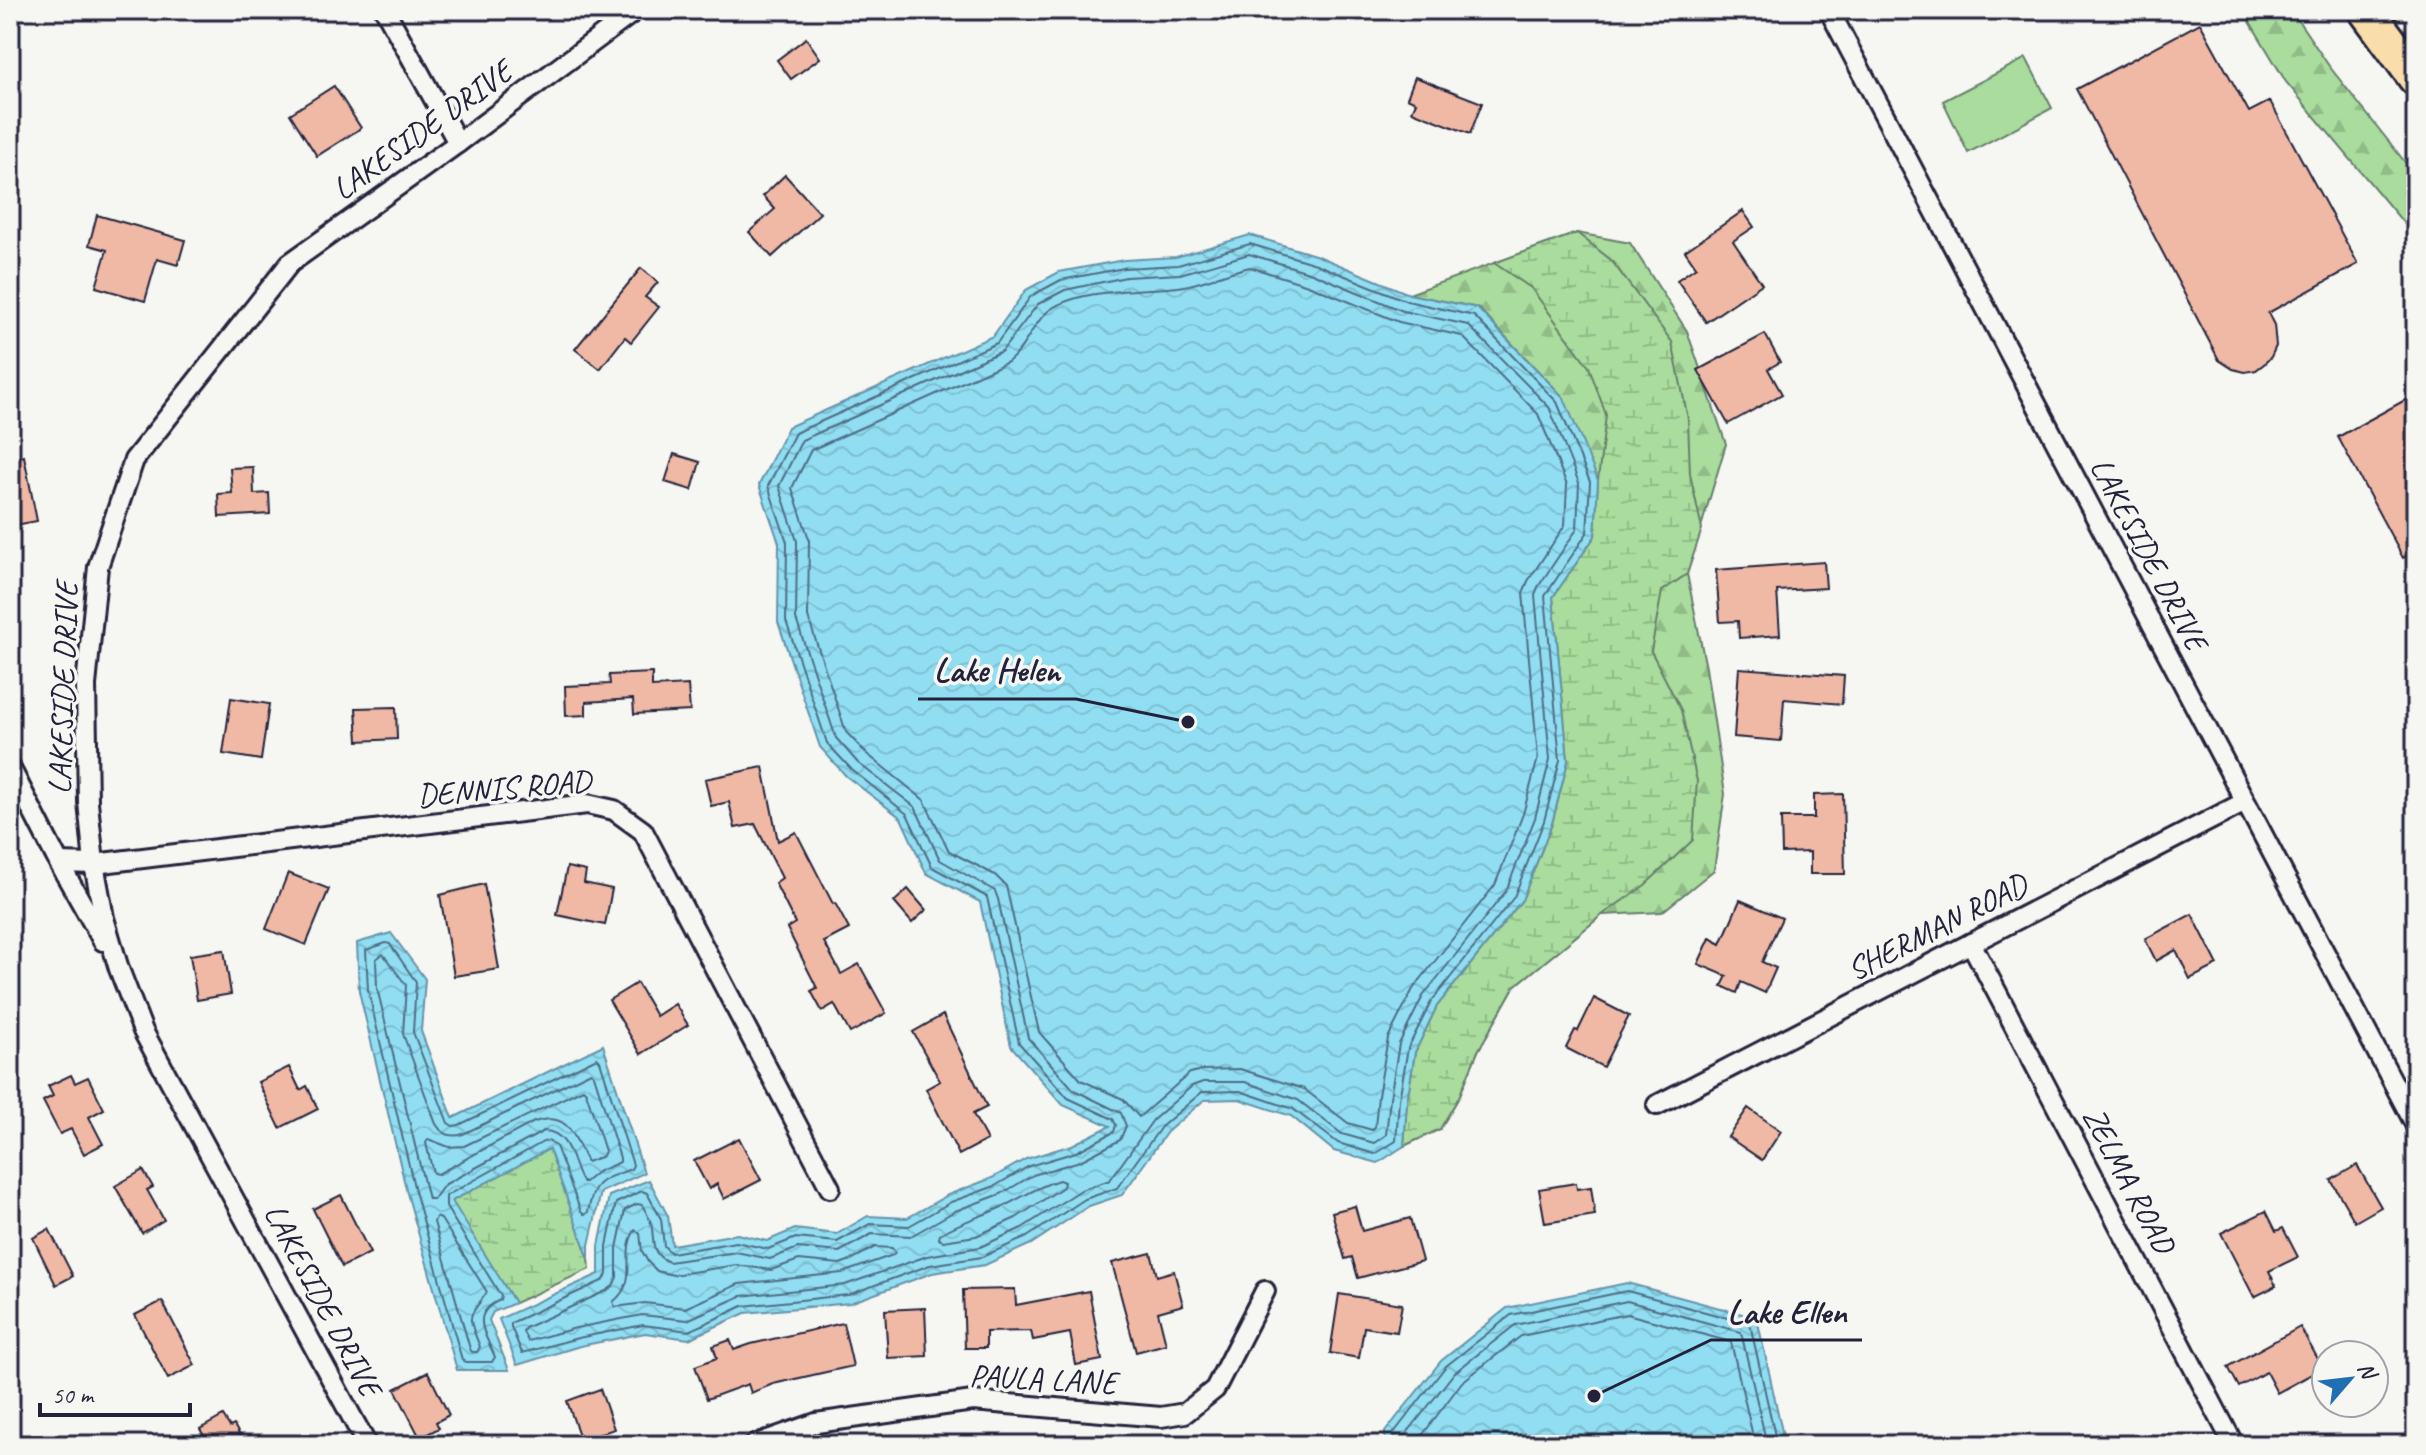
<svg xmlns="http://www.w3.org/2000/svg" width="2426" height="1455" viewBox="0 0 2426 1455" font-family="Caveat,sans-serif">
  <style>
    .forest { fill: url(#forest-firs); stroke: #667f6c; stroke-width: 2 }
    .wetland { fill: url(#wetland-marsh); stroke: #667f6c; stroke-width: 2 }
    .pitch { fill: #a9dc9d; stroke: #667f6c; stroke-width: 2 }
    .water { fill: url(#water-waves); stroke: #6593a9; stroke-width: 2 }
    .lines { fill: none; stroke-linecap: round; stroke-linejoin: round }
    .shore { stroke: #4e6d84; stroke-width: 2 }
    .building { fill: #f0b9a6; stroke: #22223b; stroke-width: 2 }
    .street-casing { stroke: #22223b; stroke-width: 24 }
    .highway-casing { stroke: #22223b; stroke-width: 40 }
    .street { stroke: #f6f6f2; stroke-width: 18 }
    .highway { stroke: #f9deab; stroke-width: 34 }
    .labels { text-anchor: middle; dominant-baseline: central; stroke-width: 7; stroke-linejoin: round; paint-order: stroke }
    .street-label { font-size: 32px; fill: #22223b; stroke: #f6f6f2 }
    .leader { fill: none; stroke: #22223b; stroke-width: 3 }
    .callout-dot { fill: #22223b; stroke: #f6f6f2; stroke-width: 3 }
    .callout-label { font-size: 34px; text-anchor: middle; font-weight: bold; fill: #22223b; stroke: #f6f6f2; stroke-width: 7; stroke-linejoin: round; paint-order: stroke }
  </style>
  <defs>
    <pattern id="forest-firs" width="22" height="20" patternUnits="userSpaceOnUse" patternTransform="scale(2)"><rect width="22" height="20" fill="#a9dc9d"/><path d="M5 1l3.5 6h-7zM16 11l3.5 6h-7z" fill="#91bc88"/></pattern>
    <pattern id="wetland-marsh" width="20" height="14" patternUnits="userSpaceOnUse" patternTransform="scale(2)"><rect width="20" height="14" fill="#a9dc9d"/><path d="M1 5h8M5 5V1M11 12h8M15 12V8" fill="none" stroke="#91bc88"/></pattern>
    <pattern id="water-waves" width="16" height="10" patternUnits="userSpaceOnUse" patternTransform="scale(2)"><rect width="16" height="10" fill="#91def2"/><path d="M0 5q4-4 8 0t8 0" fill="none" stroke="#7dbed0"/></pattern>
  </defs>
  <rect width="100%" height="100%" fill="#f6f6f2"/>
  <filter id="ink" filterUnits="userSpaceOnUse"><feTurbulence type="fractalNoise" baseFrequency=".0125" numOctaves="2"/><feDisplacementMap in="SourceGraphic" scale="16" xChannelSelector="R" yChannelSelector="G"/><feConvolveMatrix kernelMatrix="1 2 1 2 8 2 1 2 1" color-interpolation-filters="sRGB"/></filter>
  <g filter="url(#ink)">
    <g class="forest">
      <polygon points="2243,10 2291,10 2329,66 2416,176 2416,238 2286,82"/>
      <polygon points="1577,233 1630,243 1687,331 1726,444 1687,574 1706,668 1725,794 1714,870 1662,912 1602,915 1514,987 1478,1051 1459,1097 1440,1129 1404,1146 1568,761 1553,597 1564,398 1478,308 1409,294"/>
    </g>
    <g class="wetland">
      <polygon points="1577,233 1611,260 1672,342 1688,419 1690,474 1702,529 1687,574 1662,591 1651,651 1681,710 1697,781 1693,840 1645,885 1602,915 1514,987 1478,1051 1459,1097 1440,1129 1404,1146 1407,1101 1415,1052 1437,1006 1522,900 1552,824 1568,761 1553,597 1595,536 1598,480 1606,415 1589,367 1531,288 1494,263"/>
      <polygon points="549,1148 589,1259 590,1269 515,1303 451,1201"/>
    </g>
    <polygon class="pitch" points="2026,58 2052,108 1968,153 1943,101"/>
    <g class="water">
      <polygon points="1250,235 1318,256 1409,294 1477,308 1564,398 1598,480 1595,536 1553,597 1568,761 1552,823 1522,900 1437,1006 1415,1052 1407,1101 1404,1146 1378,1163 1334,1151 1291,1116 1239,1099 1204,1100 1167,1132 1122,1195 1089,1206 1031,1244 985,1265 932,1273 850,1303 745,1313 689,1339 645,1333 580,1346 517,1365 499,1319 599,1274 599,1246 609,1196 649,1180 668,1216 672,1245 737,1234 767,1241 795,1229 837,1234 868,1216 907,1218 948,1195 992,1178 1026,1159 1072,1145 1110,1126 1063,1105 1011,1046 980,902 926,873 901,818 846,776 820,747 778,622 779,543 759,485 788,427 993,336 1026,290 1059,272 1124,260 1176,257"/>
      <polygon points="391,933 425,979 421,1031 453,1118 603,1045 644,1173 601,1192 589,1245 589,1259 549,1149 452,1201 515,1303 493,1312 489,1320 509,1370 457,1370 407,1193 359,991 357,943"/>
      <polygon points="1627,1283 1757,1318 1785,1445 1385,1445 1385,1432 1441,1361 1507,1308"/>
    </g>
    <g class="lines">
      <g class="shore">
        <polygon points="1250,244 1316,264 1407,301 1474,316 1557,402 1590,482 1587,533 1545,596 1560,760 1544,821 1514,897 1431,1002 1408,1048 1399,1100 1396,1141 1375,1154 1338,1143 1293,1109 1240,1091 1202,1092 1161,1127 1117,1188 1085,1199 1027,1237 982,1257 930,1265 848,1295 743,1306 689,1331 643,1325 578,1338 522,1353 511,1327 511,1323 604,1280 607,1274 607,1246 616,1203 642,1191 647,1193 661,1219 664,1246 671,1253 736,1242 768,1249 796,1238 837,1242 870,1224 909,1226 951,1202 995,1186 1029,1166 1076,1152 1114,1132 1116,1125 1113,1119 1068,1098 1019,1043 987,897 932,867 907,814 852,770 827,743 786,621 787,542 768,486 795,433 997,343 1031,296 1061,280 1124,268 1178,265"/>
        <path d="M 1249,254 L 1312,273 L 1403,311 L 1468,325 L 1549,407 L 1579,483 L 1577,529 L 1538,587 L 1535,595 L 1550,759 L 1535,818 L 1506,891 L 1423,996 L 1399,1044 L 1390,1098 L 1386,1135 L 1374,1143 L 1342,1134 L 1298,1100 L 1245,1082 L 1203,1082 L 1192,1086 L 1153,1120 L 1110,1180 L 1081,1190 L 1022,1228 L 980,1247 L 927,1256 L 845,1285 L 741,1296 L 687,1320 L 642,1315 L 576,1328 L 528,1341 L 523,1332 L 525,1328 L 606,1291 L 613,1286 L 617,1277 L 617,1248 L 625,1210 L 637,1204 L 642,1205 C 645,1210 649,1217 651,1223 C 655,1240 649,1254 669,1262 L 736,1252 L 770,1259 L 798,1248 L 839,1252 L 872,1234 L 911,1236 L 955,1211 L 1001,1194 L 1033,1175 L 1080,1161 L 1120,1140 L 1126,1126 L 1121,1113 L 1074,1090 L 1028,1038 L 998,899 L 995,891 L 940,860 L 915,807 L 858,763 L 836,738 L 796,619 L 797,541 L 779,486 L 802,440 L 1002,351 L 1038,304 L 1065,290 L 1126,277 L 1180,274 Z"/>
        <path d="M 1250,267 L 1308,285 L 1399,322 L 1462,336 L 1538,414 L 1567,485 L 1565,525 L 1528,581 L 1523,593 L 1538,758 L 1523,814 L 1495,885 L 1413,989 L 1388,1038 L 1378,1096 L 1375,1127 L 1372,1130 L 1348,1123 L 1304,1089 L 1240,1069 L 1202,1070 L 1190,1073 L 1139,1117 L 1123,1099 L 1081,1080 L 1039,1032 L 1006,886 L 995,875 L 949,851 L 924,800 L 867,754 L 846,732 L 808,617 L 809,539 L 792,488 L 811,450 L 1008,362 C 1025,349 1031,327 1046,313 C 1074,288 1143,291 1178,287 C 1202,284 1226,272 1250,267 Z"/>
        <path d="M 386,943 L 390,944 L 416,982 L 413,1032 L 448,1123 L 453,1126 L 459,1125 L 597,1058 L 600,1061 L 633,1165 L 631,1169 C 600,1181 595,1178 588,1212 L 585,1215 L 581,1212 L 556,1146 L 549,1141 L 543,1142 L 446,1196 L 446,1207 L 501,1296 L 500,1300 C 469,1314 485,1333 495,1357 L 492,1362 L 465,1362 L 462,1360 L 415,1191 L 368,990 L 366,950 Z"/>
        <path d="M 383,954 L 406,985 L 403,1034 L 436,1124 C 442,1134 451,1138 463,1134 L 591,1072 L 594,1075 L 620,1158 L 620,1162 L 597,1172 L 585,1182 L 582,1182 C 571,1164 571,1132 544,1131 L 444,1185 L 434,1199 L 428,1199 L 377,988 L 376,959 Z"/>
        <path d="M 583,1089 L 586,1092 L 605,1151 L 603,1156 L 587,1162 C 574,1138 570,1110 534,1122 L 438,1174 L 433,1173 L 426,1143 L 428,1139 L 449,1147 L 464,1146 Z"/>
        <path d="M 1059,1180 L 1064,1182 L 1063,1187 L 1016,1218 L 976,1236 L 943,1241 L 939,1239 L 940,1234 C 962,1221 984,1216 1006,1205 C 1024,1196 1039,1186 1059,1180 Z"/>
        <path d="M 436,1217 L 441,1219 L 487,1292 C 468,1320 466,1312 480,1347 L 477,1352 L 472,1352 L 470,1349 L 434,1222 Z"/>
        <path d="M 635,1230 L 640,1233 L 642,1251 L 648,1262 L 657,1271 L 673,1275 L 736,1265 L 771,1270 L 799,1260 L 840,1264 L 851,1260 L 875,1247 L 892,1248 L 895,1252 L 893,1255 L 842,1273 L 739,1284 L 685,1308 L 645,1303 L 615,1307 L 613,1302 C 641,1279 619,1255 635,1230 Z"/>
        <polyline points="1392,1445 1393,1434 1446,1366 1511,1315 1627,1291 1750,1324 1777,1445"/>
        <polyline points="1403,1445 1404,1437 1454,1373 1515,1325 1627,1301 1741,1332 1767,1445"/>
        <polyline points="1415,1445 1462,1382 1521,1336 1627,1314 1731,1342 1755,1445"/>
      </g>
    </g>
    <g class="building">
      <polygon points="2200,23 2249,112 2270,101 2358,264 2268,313 2274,325 2276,346 2271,357 2264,364 2256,370 2245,372 2233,369 2219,360 2077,89"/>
      <polygon points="806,38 820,58 791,79 777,60"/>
      <polygon points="1415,77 1482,103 1470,134 1412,111 1416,102 1407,98"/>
      <polygon points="334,86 361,128 317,156 290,114"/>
      <polygon points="785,175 820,213 772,257 749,232 775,209 763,196"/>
      <polygon points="1743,211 1754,227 1733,241 1762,284 1706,322 1677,280 1696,267 1685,251"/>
      <polygon points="97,215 185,240 178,265 157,259 145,301 96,287 107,250 89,245"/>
      <polygon points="641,268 658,282 645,297 659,307 631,342 625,337 600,369 575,349"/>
      <polygon points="1765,334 1780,362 1768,369 1782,394 1728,424 1698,370"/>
      <polygon points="2416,394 2416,551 2403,558 2338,437"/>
      <polygon points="674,454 700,462 692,490 665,482"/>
      <polygon points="24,456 37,521 10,526 10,459"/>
      <polygon points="253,467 254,494 269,493 270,514 219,517 218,494 232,493 230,468"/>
      <polygon points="1824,562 1826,588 1777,591 1780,635 1739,638 1738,621 1720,622 1716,570"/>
      <polygon points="1739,668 1844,676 1842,704 1784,699 1781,741 1734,737"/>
      <polygon points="652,673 652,687 688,685 690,711 634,714 633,699 586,702 586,715 566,716 565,686 610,684 609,675"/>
      <polygon points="231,698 269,704 261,760 223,754"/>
      <polygon points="396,707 397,739 358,741 356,708"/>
      <polygon points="763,767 778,841 796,832 833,904 835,903 849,929 824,942 841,974 859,964 886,1013 850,1033 834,1004 822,1011 811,991 817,988 787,928 795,923 775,883 782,878 755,824 735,828 729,802 711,806 705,779"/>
      <polygon points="1843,794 1845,874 1810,874 1810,852 1782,853 1781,818 1814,818 1814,795"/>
      <polygon points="567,867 586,871 584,883 612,889 605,925 557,915"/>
      <polygon points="288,873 329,889 306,945 266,929"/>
      <polygon points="484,884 499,969 454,976 440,895"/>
      <polygon points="908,889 926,910 912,923 894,902"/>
      <polygon points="1740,900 1782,918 1762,962 1776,968 1765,993 1741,982 1737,993 1722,986 1727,976 1698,964 1710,938 1721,944"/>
      <polygon points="2192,914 2218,965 2190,979 2176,950 2156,961 2145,939"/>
      <polygon points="224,950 231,994 197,1000 190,955"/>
      <polygon points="637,983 656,1016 675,1004 688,1025 641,1054 609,1000"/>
      <polygon points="1594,998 1629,1016 1603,1067 1566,1048 1575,1030 1578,1031"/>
      <polygon points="943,1015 987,1107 973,1114 987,1140 959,1155 926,1089 940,1081 913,1032"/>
      <polygon points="289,1067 300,1090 307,1086 318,1109 280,1128 258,1082"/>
      <polygon points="71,1075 75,1083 88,1077 104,1109 89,1117 103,1144 84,1154 71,1129 60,1134 43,1101 53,1096 48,1086"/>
      <polygon points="1748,1108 1781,1131 1762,1160 1728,1137"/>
      <polygon points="739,1138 761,1180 724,1199 717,1184 709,1189 694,1161"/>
      <polygon points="2357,1165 2381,1207 2355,1222 2331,1180"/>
      <polygon points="143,1170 153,1187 147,1190 164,1220 142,1233 115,1186"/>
      <polygon points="1576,1183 1577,1189 1591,1187 1595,1215 1545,1223 1539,1189"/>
      <polygon points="341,1195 370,1253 342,1267 313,1209"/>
      <polygon points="1355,1206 1362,1231 1410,1218 1422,1261 1358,1278 1352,1257 1345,1259 1332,1212"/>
      <polygon points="2266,1211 2276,1231 2283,1228 2298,1257 2269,1271 2276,1286 2254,1297 2221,1233"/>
      <polygon points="49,1229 73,1276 56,1285 33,1238"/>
      <polygon points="1151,1253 1157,1276 1174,1271 1183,1305 1158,1312 1166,1344 1136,1352 1112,1263"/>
      <polygon points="1015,1289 1016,1305 1089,1291 1102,1360 1076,1365 1070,1333 1033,1340 1031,1331 986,1332 986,1348 965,1348 963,1290"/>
      <polygon points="1339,1294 1402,1304 1397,1332 1364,1327 1359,1358 1330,1353"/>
      <polygon points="162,1301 195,1365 168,1379 135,1315"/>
      <polygon points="925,1308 927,1356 888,1358 885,1310"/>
      <polygon points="843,1323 853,1366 773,1384 751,1393 748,1384 707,1399 695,1366 717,1358 713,1346 730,1340 734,1350 751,1344"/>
      <polygon points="2300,1327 2323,1368 2277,1393 2266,1372 2239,1387 2228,1367"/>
      <polygon points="428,1372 449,1415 436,1422 439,1428 420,1438 395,1389"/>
      <polygon points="600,1389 614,1429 581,1441 567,1401"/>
      <polygon points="223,1416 230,1427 234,1425 245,1445 209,1445 200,1429"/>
    </g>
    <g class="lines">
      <defs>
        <g id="street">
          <polyline points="385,10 458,143"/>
          <polyline points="1829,10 2416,1126"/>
          <polyline points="10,767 59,863 103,941"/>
          <polyline points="59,863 94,864 587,804 614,810 643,831 830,1188"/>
          <polyline points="1971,943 2234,1445"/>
          <polyline points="1657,1105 2245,802"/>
          <polyline points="367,1445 143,1031 119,969 104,918 94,864 88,802 86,685 98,567 134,460 290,263 458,143 636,10"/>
          <polyline points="754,1445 816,1423 973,1401 1161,1417 1185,1413 1215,1389 1265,1291"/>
        </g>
        <polyline id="highway" points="2366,10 2416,78"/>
      </defs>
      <use href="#street" class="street-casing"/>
      <use href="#highway" class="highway-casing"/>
      <use href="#street" class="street"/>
      <use href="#highway" class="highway"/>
    </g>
  </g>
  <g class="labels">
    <g class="street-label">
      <text transform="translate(422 130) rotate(-36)">LAKESIDE DRIVE</text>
      <text transform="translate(2149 554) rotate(62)">LAKESIDE DRIVE</text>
      <text transform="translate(63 688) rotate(-88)">LAKESIDE DRIVE</text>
      <text transform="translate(504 788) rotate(-5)">DENNIS ROAD</text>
      <text transform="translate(1937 927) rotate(-27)">SHERMAN ROAD</text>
      <text transform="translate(2129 1180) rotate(62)">ZELMA ROAD</text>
      <text transform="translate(323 1300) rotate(62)">LAKESIDE DRIVE</text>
      <text transform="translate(1043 1379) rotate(3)">PAULA LANE</text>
    </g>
  </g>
  <path class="leader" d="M1188 722L1076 699H918M1594 1396L1711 1340H1862"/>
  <g class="callout-dot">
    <circle cx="1188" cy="722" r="8"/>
    <circle cx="1594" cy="1396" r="8"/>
  </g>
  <g class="callout-label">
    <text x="997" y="681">Lake Helen</text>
    <text x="1787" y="1323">Lake Ellen</text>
  </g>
  <rect width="2426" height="1455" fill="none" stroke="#f6f6f2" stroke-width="40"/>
  <rect x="20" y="20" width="2386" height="1415" fill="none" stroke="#22223b" stroke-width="3" filter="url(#ink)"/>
  <g transform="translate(2350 1379) rotate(62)"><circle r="38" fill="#f6f6f2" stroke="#a1a1a9" stroke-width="2"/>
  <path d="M0-6L14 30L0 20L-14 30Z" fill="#1f6fb2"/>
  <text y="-12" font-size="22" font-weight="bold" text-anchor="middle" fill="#22223b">N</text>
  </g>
  <path d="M40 1403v12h150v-12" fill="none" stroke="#22223b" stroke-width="4"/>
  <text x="52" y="1403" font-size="24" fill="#22223b" stroke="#f6f6f2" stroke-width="6" paint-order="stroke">50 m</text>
</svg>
